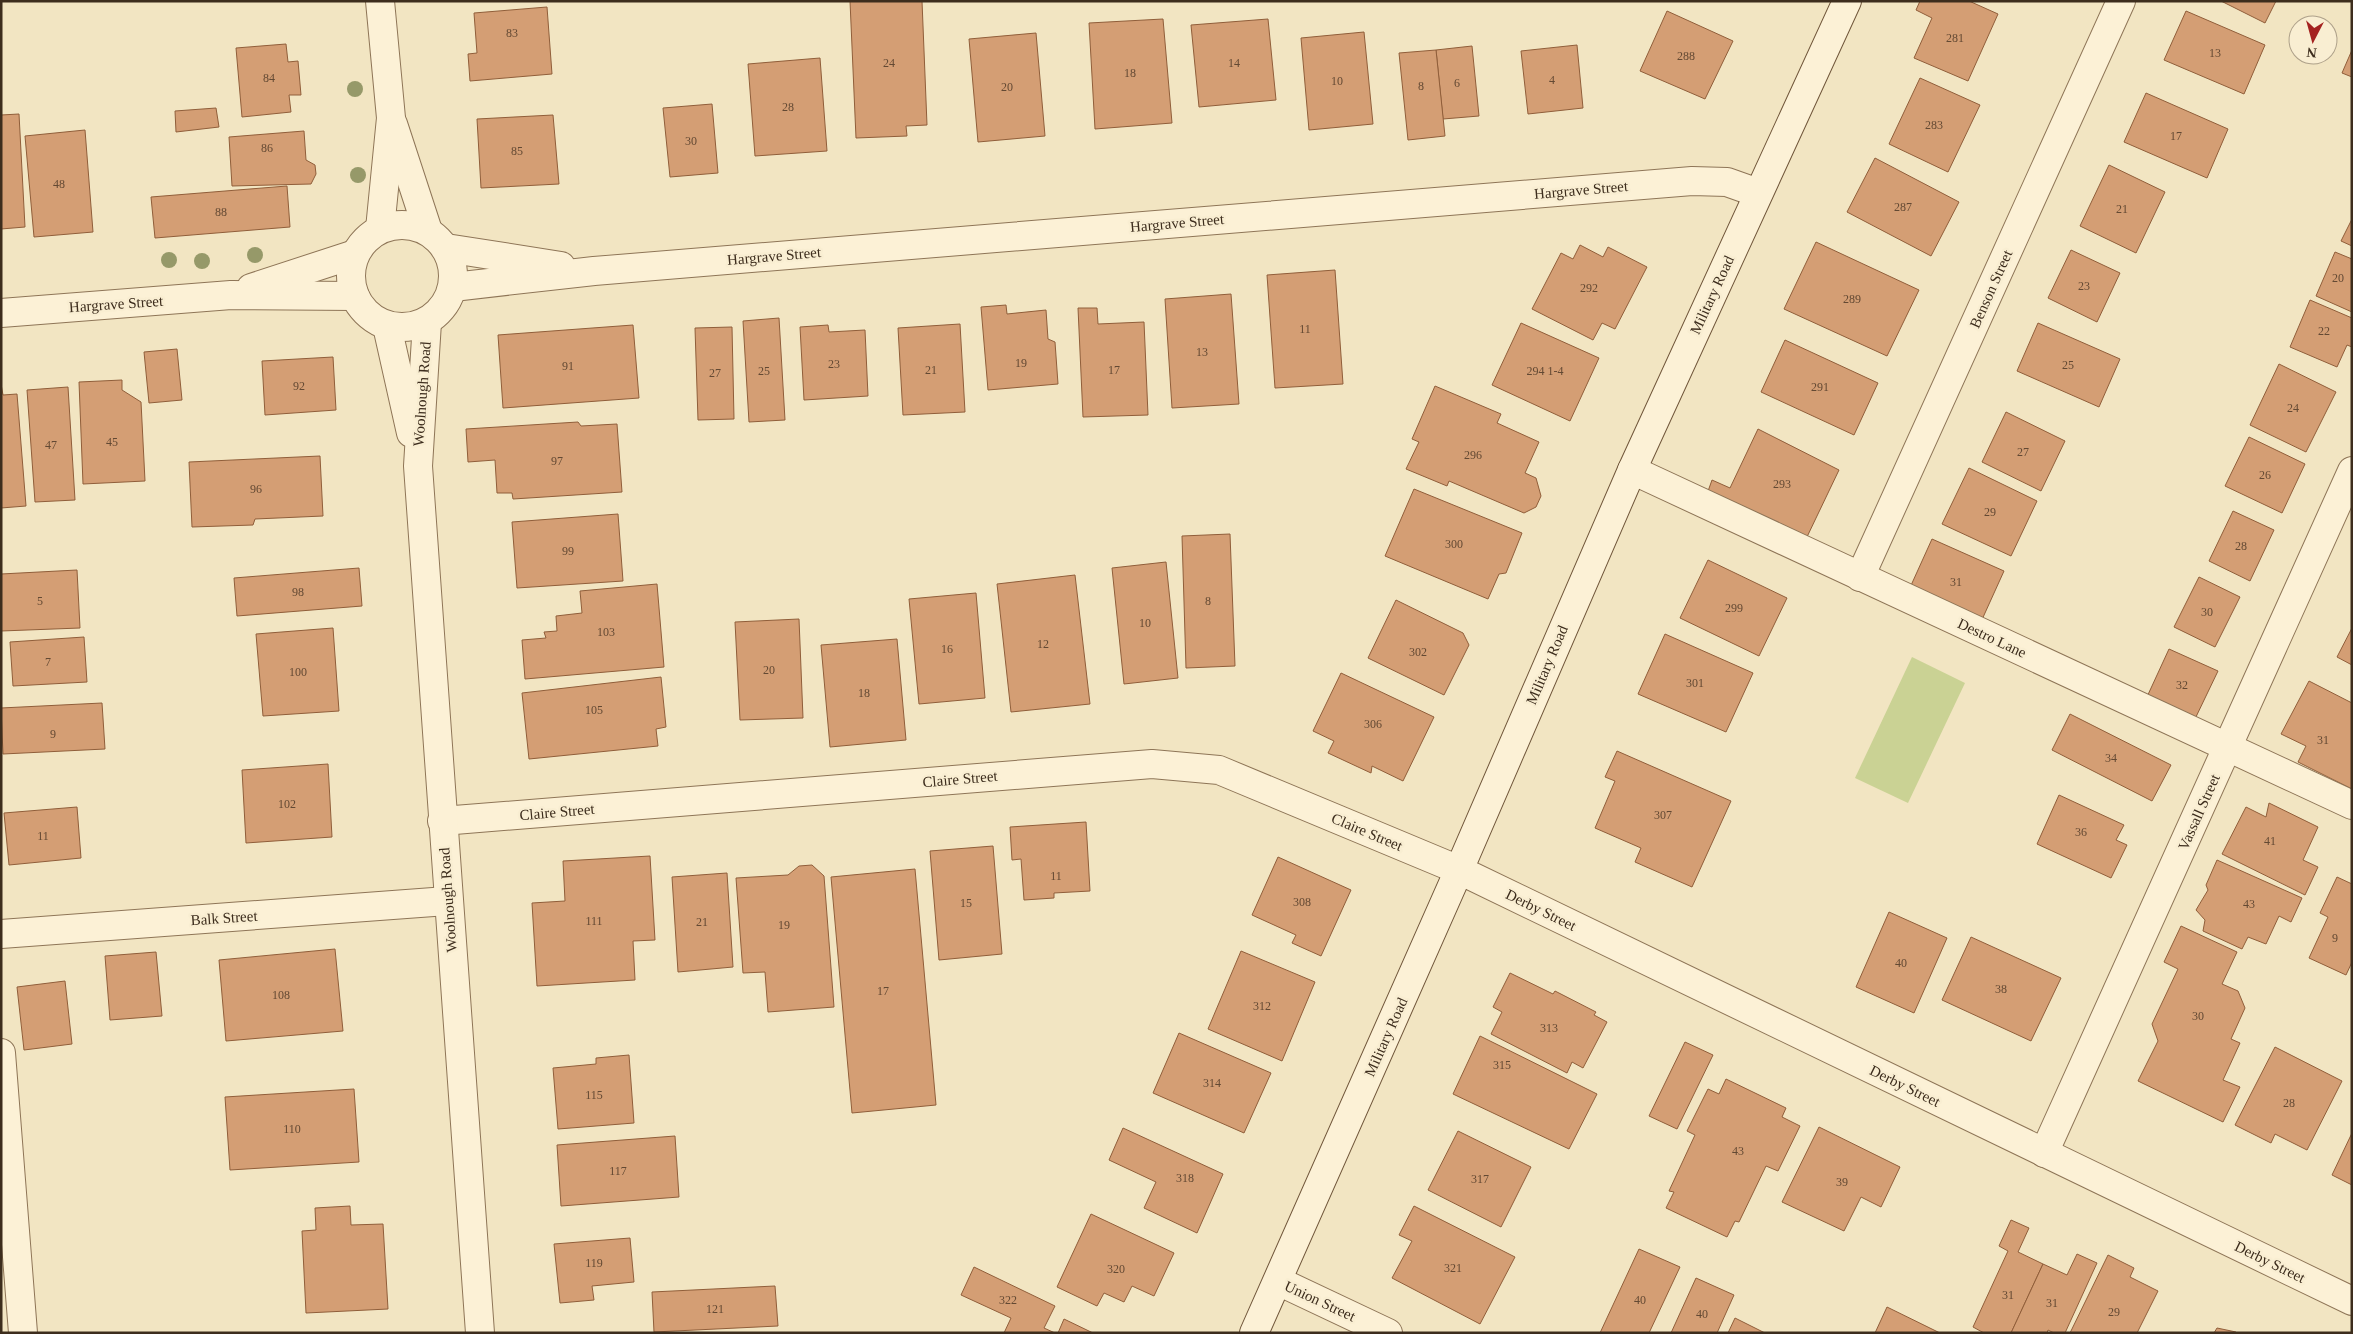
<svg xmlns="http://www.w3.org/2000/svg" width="2353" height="1334" viewBox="0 0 2353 1334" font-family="'Times New Roman',serif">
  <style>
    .green { fill: #cad294 }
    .building { fill: #d49e74; stroke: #905e3a }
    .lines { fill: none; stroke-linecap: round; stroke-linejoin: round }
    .minor-casing { stroke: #8e7557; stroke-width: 30 }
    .tertiary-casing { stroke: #8e7557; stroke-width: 30 }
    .secondary-casing { stroke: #70563a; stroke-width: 30 }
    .minor { stroke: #fcf1d6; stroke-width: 28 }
    .tertiary { stroke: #fcf1d6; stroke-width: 28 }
    .secondary { stroke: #fcf1d6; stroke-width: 28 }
    .tree { fill: #969969 }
    .labels { text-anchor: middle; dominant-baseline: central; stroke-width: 5; stroke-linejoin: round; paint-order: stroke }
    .number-label { font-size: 12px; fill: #634933 }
    .street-label { font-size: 15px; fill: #3d2d1d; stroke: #f9eed2 }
  </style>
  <rect width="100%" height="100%" fill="#f2e5c2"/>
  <polygon class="green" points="1912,657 1965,683 1908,803 1855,778"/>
  <g class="building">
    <polygon points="850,1 922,1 927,125 906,126 907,136 856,138"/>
    <polygon points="1920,1 1969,1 1998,14 1968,81 1914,58 1932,18 1916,10"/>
    <polygon points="2221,1 2276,1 2265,23"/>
    <polygon points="547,7 552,74 470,81 468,54 477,53 474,13"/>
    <polygon points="1667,11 1733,41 1705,99 1640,71"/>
    <polygon points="2186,11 2265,45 2244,94 2164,60"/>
    <polygon points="1163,19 1172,123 1095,129 1089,23"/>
    <polygon points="1268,19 1276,100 1199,107 1191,25"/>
    <polygon points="1364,32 1373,124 1309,130 1301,38"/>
    <polygon points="1036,33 1045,136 978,142 969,39"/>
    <polygon points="286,44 288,62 298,61 301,95 289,95 291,112 242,117 236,48"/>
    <polygon points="1577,45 1583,108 1528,114 1521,51"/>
    <polygon points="1472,46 1479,116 1443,119 1436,50"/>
    <polygon points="1436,50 1445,136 1408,140 1399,53"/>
    <polygon points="2352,50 2352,77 2342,73"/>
    <polygon points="820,58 827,151 755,156 748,64"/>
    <polygon points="1920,78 1980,105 1948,172 1889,144"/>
    <polygon points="2146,93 2228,129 2207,178 2124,142"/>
    <polygon points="712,104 718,173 670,177 663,108"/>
    <polygon points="216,108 219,127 176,132 175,111"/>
    <polygon points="19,114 25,227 1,229 1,115"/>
    <polygon points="553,115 559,184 481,188 477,119"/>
    <polygon points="85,130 93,232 34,237 25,136"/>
    <polygon points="304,131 306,160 315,165 316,174 311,184 232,186 229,137"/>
    <polygon points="1875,158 1959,202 1931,256 1847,212"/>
    <polygon points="2109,165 2165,192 2136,253 2080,226"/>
    <polygon points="287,186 290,227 155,238 151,197"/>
    <polygon points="2352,219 2352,246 2341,241"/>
    <polygon points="1816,242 1919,290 1887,356 1784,309"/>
    <polygon points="1580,245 1603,257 1608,247 1647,267 1615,329 1602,323 1593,340 1532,309 1561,253 1573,259"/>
    <polygon points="2071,250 2120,273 2097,322 2048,298"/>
    <polygon points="2335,252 2352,259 2352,312 2316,296"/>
    <polygon points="1335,270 1343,384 1275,388 1267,275"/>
    <polygon points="1231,294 1239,404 1172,408 1165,299"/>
    <polygon points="2310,300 2352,318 2352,347 2347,345 2337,367 2290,347"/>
    <polygon points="1006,305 1007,314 1046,310 1048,339 1055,342 1058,384 988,390 981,307"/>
    <polygon points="1078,308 1097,308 1098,324 1144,322 1148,415 1083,417"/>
    <polygon points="779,318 785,420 749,422 743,321"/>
    <polygon points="1521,323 1599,358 1570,421 1492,385"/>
    <polygon points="2038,323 2120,359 2099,407 2017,371"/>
    <polygon points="960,324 965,412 903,415 898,328"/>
    <polygon points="633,325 639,398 503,408 498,335"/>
    <polygon points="828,325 829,332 865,330 868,396 804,400 800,327"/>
    <polygon points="732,327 734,419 698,420 695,328"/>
    <polygon points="1785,340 1878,383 1854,435 1761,392"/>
    <polygon points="177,349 182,400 149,403 144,352"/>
    <polygon points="333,357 336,410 265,415 262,361"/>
    <polygon points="2279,364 2336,392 2306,452 2250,425"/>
    <polygon points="122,380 122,390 141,402 145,481 83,484 79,382"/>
    <polygon points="1,384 3,395 17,394 26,506 1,508"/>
    <polygon points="1435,386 1501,414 1497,423 1539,442 1525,473 1536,478 1541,496 1536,507 1524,513 1449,481 1447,486 1406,469 1419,442 1412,439"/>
    <polygon points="68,387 75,500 35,502 27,390"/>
    <polygon points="2006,412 2065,441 2041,491 1982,462"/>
    <polygon points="578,422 581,426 617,424 622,492 513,499 512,493 497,493 495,460 468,462 466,429"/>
    <polygon points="1758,429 1839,470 1806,539 1707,494 1712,480 1730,488"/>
    <polygon points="2249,437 2305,464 2282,513 2225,486"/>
    <polygon points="320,456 323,516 255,519 253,525 192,527 189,462"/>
    <polygon points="1969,468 2037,501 2011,556 1942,524"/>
    <polygon points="1414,489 1522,533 1506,573 1499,574 1488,599 1385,556"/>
    <polygon points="2233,511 2274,530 2250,581 2209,561"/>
    <polygon points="618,514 623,581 517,588 512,522"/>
    <polygon points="1230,534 1235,666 1186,668 1182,536"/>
    <polygon points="1932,539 2004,571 1980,624 1908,592"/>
    <polygon points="1708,560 1787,598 1759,656 1680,618"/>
    <polygon points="1166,562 1178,678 1124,684 1112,568"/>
    <polygon points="359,568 362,606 237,616 234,578"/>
    <polygon points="77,570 80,628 1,631 1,574"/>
    <polygon points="1075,575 1090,704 1011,712 997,584"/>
    <polygon points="2199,577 2240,597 2215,647 2174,627"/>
    <polygon points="657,584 664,667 525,679 522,640 546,638 544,632 557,631 556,616 582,613 580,591"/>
    <polygon points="976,593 985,698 919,704 909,599"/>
    <polygon points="1396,600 1463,633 1469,645 1444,695 1368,658"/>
    <polygon points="799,619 803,718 740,720 735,622"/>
    <polygon points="333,628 339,711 263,716 256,634"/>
    <polygon points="2352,628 2352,665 2337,657"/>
    <polygon points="1665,634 1753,673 1726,732 1638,694"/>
    <polygon points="84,637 87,682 13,686 10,642"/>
    <polygon points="897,639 906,740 830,747 821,645"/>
    <polygon points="2169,649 2218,671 2194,721 2146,699"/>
    <polygon points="1341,673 1434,717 1403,781 1372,766 1371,773 1328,753 1334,741 1313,731"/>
    <polygon points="661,677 666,727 656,729 658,746 529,759 522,693"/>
    <polygon points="2309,681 2352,703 2352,789 2298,762 2306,746 2281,734"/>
    <polygon points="102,703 105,749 3,754 1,708"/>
    <polygon points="2070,714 2171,765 2152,801 2052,750"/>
    <polygon points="1617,751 1731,801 1692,887 1635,862 1641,848 1595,828 1615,781 1605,777"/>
    <polygon points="328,764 332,837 246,843 242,770"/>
    <polygon points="2059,795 2124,825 2116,840 2127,845 2111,878 2037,844"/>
    <polygon points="2269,803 2318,827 2303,860 2318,867 2305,895 2222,854 2246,807 2266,817"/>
    <polygon points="77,807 81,858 9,865 4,813"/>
    <polygon points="1086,822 1090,891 1054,893 1054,898 1024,900 1021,859 1012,860 1010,827"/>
    <polygon points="993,846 1002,954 939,960 930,851"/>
    <polygon points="650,856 655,940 633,941 635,980 537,986 532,903 565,901 563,861"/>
    <polygon points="1278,857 1351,890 1321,956 1292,943 1296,935 1252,915"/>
    <polygon points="2217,860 2302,898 2291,922 2279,916 2266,944 2248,937 2242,949 2203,931 2205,920 2196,910 2208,890 2206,885"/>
    <polygon points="812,865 824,876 834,1007 768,1012 765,972 743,973 736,878 788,875 799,866"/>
    <polygon points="915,869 936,1105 852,1113 831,877"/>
    <polygon points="727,873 733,967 678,972 672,877"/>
    <polygon points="2337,877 2352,884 2352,962 2346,975 2309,958 2328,917 2320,913"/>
    <polygon points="1889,912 1947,938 1914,1013 1856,987"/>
    <polygon points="2181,926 2237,952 2222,984 2238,991 2245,1008 2231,1039 2240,1043 2223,1080 2240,1087 2223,1122 2138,1081 2158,1041 2152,1024 2178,969 2164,962"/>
    <polygon points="1971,937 2061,978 2031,1041 1942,1000"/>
    <polygon points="335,949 343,1031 226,1041 219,960"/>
    <polygon points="1241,951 1315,982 1282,1061 1208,1029"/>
    <polygon points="156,952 162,1016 110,1020 105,956"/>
    <polygon points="1510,973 1553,994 1555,991 1596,1012 1594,1015 1607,1022 1583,1068 1572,1062 1567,1073 1491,1034 1502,1012 1493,1007"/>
    <polygon points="65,981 72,1044 24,1050 17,987"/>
    <polygon points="1179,1033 1271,1073 1244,1133 1153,1093"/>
    <polygon points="1480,1036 1597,1094 1569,1149 1453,1094"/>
    <polygon points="1685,1042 1713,1055 1677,1129 1649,1116"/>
    <polygon points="2275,1047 2342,1081 2307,1150 2275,1134 2271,1143 2235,1125"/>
    <polygon points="629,1055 634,1123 558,1129 553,1068 596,1064 596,1058"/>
    <polygon points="1726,1079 1786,1108 1782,1117 1800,1126 1778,1171 1766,1166 1739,1222 1735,1221 1727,1237 1666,1208 1674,1192 1669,1191 1695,1135 1687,1131 1708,1089 1719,1094"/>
    <polygon points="354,1089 359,1162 230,1170 225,1097"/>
    <polygon points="1819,1127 1900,1167 1881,1207 1861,1197 1844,1231 1782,1202"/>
    <polygon points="1123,1128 1223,1174 1197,1233 1144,1208 1156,1182 1109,1160"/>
    <polygon points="1458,1131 1531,1167 1501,1227 1428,1190"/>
    <polygon points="2352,1133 2352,1185 2332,1175"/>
    <polygon points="675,1136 679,1197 561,1206 557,1145"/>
    <polygon points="350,1206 351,1225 383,1224 388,1309 306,1313 302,1231 316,1230 315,1208"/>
    <polygon points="1414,1206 1515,1257 1480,1324 1392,1278 1412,1241 1399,1235"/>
    <polygon points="1091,1214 1174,1253 1154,1296 1132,1286 1124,1302 1104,1293 1097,1306 1057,1287"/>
    <polygon points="2011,1220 2029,1228 2018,1252 2043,1264 2011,1333 1984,1333 1973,1327 2008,1251 1999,1246"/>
    <polygon points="630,1238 634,1282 592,1286 594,1300 560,1303 554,1244"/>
    <polygon points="1639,1249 1680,1267 1649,1333 1600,1333"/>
    <polygon points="2077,1254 2097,1263 2065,1333 2054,1333 2048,1330 2047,1333 2011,1333 2043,1264 2067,1275"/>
    <polygon points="2108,1255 2134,1268 2130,1277 2158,1291 2137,1333 2070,1333"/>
    <polygon points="974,1267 1055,1306 1044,1328 1055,1333 1004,1333 1011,1318 961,1295"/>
    <polygon points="1696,1278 1734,1295 1717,1333 1671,1333"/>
    <polygon points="775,1286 778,1326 654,1332 652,1292"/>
    <polygon points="1887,1307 1940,1333 1875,1333"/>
    <polygon points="1735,1318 1765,1333 1728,1333"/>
    <polygon points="1064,1319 1093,1333 1058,1333"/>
    <polygon points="2217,1328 2236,1332 2237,1333 2214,1333"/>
  </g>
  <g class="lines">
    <defs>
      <g id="minor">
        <polyline points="446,248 561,266"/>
        <polyline points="453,287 594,271 1692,181 1727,182 1758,193"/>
        <polyline points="251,288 355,254"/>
        <polyline points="1,313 231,295 355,296"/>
        <polyline points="1632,470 2352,805"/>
        <polyline points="1860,577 2121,1"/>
        <polyline points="442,821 1152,764 1219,770 1459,870 2352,1301"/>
        <polyline points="1,934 447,901"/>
        <polyline points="1,1053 23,1333"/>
        <polyline points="2044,1153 2352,471"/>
        <polyline points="1278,1281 1388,1333"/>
      </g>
      <g id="tertiary">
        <polyline points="393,124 428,231"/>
        <circle cx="402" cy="276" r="51"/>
        <polyline points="380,229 391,118 380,1"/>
        <polyline points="427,322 418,466 480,1333"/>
        <polyline points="387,326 411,433"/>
      </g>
      <polyline id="secondary" points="1254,1333 1459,870 1632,470 1847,1"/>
    </defs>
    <use href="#minor" class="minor-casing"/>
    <use href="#tertiary" class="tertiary-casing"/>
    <use href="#secondary" class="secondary-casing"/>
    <use href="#minor" class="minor"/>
    <use href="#tertiary" class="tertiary"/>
    <use href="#secondary" class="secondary"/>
  </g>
  <g class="tree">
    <circle cx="355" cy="89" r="8"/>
    <circle cx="358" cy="175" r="8"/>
    <circle cx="255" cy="255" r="8"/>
    <circle cx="169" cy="260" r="8"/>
    <circle cx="202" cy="261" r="8"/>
  </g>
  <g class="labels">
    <g class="number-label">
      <text x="512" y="33">83</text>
      <text x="1955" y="38">281</text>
      <text x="2215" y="53">13</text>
      <text x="1686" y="56">288</text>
      <text x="889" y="63">24</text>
      <text x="1234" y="63">14</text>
      <text x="1130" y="73">18</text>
      <text x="269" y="78">84</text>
      <text x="1552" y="80">4</text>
      <text x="1337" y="81">10</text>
      <text x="1457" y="83">6</text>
      <text x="1421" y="86">8</text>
      <text x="1007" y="87">20</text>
      <text x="788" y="107">28</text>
      <text x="1934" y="125">283</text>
      <text x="2176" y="136">17</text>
      <text x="691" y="141">30</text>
      <text x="267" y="148">86</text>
      <text x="517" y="151">85</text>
      <text x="59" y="184">48</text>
      <text x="1903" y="207">287</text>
      <text x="2122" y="209">21</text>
      <text x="221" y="212">88</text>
      <text x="2338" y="278">20</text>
      <text x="2084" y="286">23</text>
      <text x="1589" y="288">292</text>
      <text x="1852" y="299">289</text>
      <text x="1305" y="329">11</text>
      <text x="2324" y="331">22</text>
      <text x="1202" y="352">13</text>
      <text x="1021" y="363">19</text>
      <text x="834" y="364">23</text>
      <text x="2068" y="365">25</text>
      <text x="568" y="366">91</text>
      <text x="931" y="370">21</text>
      <text x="1114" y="370">17</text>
      <text x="764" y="371">25</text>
      <text x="1545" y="371">294 1-4</text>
      <text x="715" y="373">27</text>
      <text x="299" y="386">92</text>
      <text x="1820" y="387">291</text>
      <text x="2293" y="408">24</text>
      <text x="112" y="442">45</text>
      <text x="51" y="445">47</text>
      <text x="2023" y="452">27</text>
      <text x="1473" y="455">296</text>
      <text x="557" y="461">97</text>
      <text x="2265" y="475">26</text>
      <text x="1782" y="484">293</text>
      <text x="256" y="489">96</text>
      <text x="1990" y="512">29</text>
      <text x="1454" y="544">300</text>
      <text x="2241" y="546">28</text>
      <text x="568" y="551">99</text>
      <text x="1956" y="582">31</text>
      <text x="298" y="592">98</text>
      <text x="40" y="601">5</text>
      <text x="1208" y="601">8</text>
      <text x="1734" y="608">299</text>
      <text x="2207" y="612">30</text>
      <text x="1145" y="623">10</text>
      <text x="606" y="632">103</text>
      <text x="1043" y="644">12</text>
      <text x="947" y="649">16</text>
      <text x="1418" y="652">302</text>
      <text x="48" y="662">7</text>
      <text x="769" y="670">20</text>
      <text x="298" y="672">100</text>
      <text x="1695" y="683">301</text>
      <text x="2182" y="685">32</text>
      <text x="864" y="693">18</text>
      <text x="594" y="710">105</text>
      <text x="1373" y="724">306</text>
      <text x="53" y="734">9</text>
      <text x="2323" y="740">31</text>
      <text x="2111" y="758">34</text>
      <text x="287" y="804">102</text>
      <text x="1663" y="815">307</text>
      <text x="2081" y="832">36</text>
      <text x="43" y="836">11</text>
      <text x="2270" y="841">41</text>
      <text x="1056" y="876">11</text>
      <text x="1302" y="902">308</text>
      <text x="966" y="903">15</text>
      <text x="2249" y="904">43</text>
      <text x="594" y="921">111</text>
      <text x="702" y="922">21</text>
      <text x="784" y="925">19</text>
      <text x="2335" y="938">9</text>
      <text x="1901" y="963">40</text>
      <text x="2001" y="989">38</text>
      <text x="883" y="991">17</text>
      <text x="281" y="995">108</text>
      <text x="1262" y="1006">312</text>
      <text x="2198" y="1016">30</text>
      <text x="1549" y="1028">313</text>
      <text x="1502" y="1065">315</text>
      <text x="1212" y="1083">314</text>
      <text x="594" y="1095">115</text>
      <text x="2289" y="1103">28</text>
      <text x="292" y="1129">110</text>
      <text x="1738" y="1151">43</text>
      <text x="618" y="1171">117</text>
      <text x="1185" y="1178">318</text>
      <text x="1480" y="1179">317</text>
      <text x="1842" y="1182">39</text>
      <text x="594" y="1263">119</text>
      <text x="1453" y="1268">321</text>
      <text x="1116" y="1269">320</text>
      <text x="2008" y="1295">31</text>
      <text x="1008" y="1300">322</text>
      <text x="1640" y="1300">40</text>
      <text x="2052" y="1303">31</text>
      <text x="715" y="1309">121</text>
      <text x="2114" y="1312">29</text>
      <text x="1702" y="1314">40</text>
    </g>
    <g class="street-label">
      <text transform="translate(1581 190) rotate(-5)">Hargrave Street</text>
      <text transform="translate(1177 223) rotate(-5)">Hargrave Street</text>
      <text transform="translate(774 256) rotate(-5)">Hargrave Street</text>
      <text transform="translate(1991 289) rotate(-66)">Benson Street</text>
      <text transform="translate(1712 295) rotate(-65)">Military Road</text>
      <text transform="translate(116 304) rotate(-4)">Hargrave Street</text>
      <text transform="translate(422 394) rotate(-86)">Woolnough Road</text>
      <text transform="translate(1992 638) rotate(25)">Destro Lane</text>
      <text transform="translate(1547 665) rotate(-67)">Military Road</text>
      <text transform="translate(960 779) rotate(-5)">Claire Street</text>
      <text transform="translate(557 812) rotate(-5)">Claire Street</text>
      <text transform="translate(2199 812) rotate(-66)">Vassall Street</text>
      <text transform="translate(1367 832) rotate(23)">Claire Street</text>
      <text transform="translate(448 900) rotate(-94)">Woolnough Road</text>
      <text transform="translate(1541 910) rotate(26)">Derby Street</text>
      <text transform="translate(224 918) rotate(-4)">Balk Street</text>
      <text transform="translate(1386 1037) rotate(-66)">Military Road</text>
      <text transform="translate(1905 1086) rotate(26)">Derby Street</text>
      <text transform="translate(2270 1262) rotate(26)">Derby Street</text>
      <text transform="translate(1320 1301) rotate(25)">Union Street</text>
    </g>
  </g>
  <rect width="2353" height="1334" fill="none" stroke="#3d2d1d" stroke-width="5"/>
  <g transform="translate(2313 40) rotate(186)"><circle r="24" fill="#f9eed2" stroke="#aea18a"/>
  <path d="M0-4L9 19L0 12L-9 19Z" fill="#a42220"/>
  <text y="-8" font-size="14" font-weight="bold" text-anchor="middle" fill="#3d2d1d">N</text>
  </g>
</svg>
